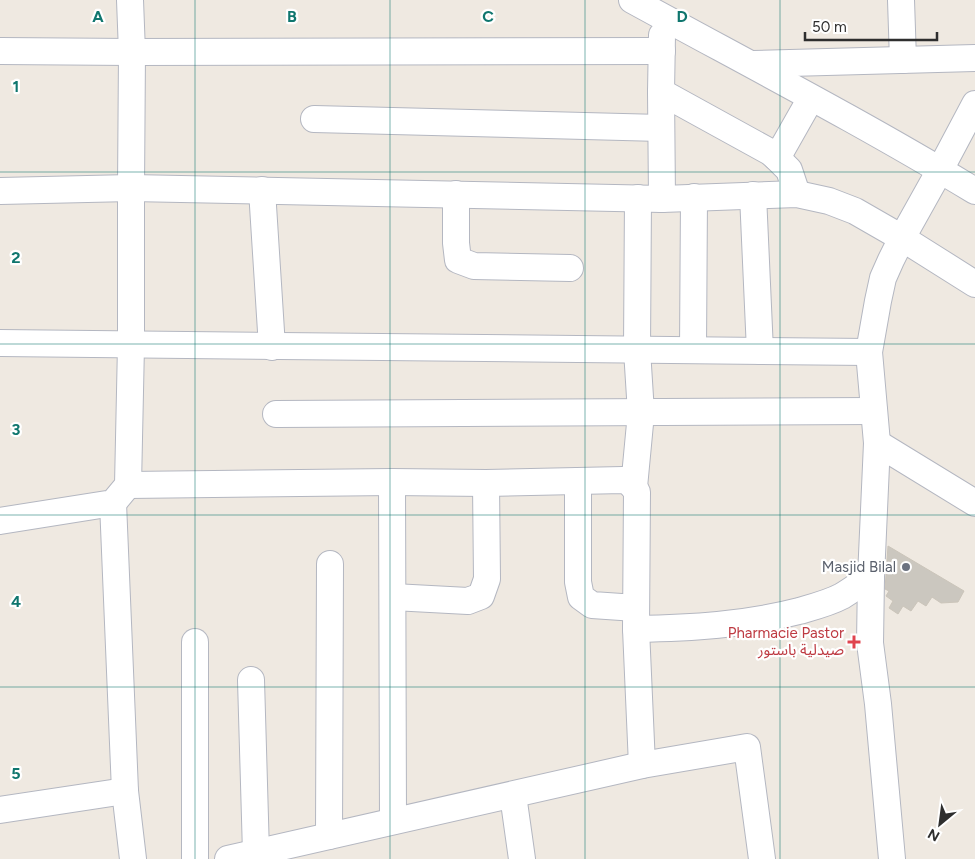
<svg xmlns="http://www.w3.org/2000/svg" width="975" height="859" viewBox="0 0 975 859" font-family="Figtree,'Noto Sans Arabic',sans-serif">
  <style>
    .building { fill: #cbc7bf; stroke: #cbc5ba }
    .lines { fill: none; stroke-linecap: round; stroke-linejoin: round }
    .minor-casing { stroke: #b4b7c1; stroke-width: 28 }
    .minor { stroke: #fff; stroke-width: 26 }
    .grid { fill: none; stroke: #0f766e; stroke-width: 1; stroke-opacity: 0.55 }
    .worship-dot { fill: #6b7280; stroke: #fff; stroke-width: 2 }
    .health-dot { fill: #e0444e; stroke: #fff; stroke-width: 2 }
    .labels { text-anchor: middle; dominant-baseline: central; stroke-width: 4.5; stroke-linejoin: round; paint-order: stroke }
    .worship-label { font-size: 15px; fill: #5b616d; stroke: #fff; text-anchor: end }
    .health-label { font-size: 15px; fill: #be3a42; stroke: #fff; text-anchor: end }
    .grid-label { font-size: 16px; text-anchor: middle; font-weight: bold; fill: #0f766e; stroke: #fff; stroke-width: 4.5; stroke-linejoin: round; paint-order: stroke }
  </style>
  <rect width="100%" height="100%" fill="#efe9e1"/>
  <polygon class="building" points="888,546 964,591 958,602 941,603 932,597 926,606 918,601 911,611 903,606 898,614 889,608 893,601 886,596 889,591 885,589"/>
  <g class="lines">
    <defs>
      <g id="minor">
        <path d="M 632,0 C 747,63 863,123 975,191"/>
        <polyline points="901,0 903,60"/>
        <polyline points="662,35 661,92 662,199"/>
        <polyline points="0,51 132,52 662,51"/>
        <polyline points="753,64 975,58"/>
        <polyline points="661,92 770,152 777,158 789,170 797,194"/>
        <polyline points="314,119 661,128"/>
        <polyline points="777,158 811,98"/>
        <polyline points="262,190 272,347"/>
        <polyline points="0,191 131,188 662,199 797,194 829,201 855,211 902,238 975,284"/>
        <polyline points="456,194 456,243 458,260 474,266 570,268"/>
        <polyline points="753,195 760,351"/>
        <polyline points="0,343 869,352"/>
        <polyline points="693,350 694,197"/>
        <polyline points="276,414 874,411"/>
        <polyline points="877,443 975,503"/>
        <polyline points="578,481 578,582 581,597 592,605 636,608"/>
        <polyline points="392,482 393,821"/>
        <path d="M 128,485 L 392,482 L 486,483 L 623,480 C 630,482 633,486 637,492 L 636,629 L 642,765"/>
        <polyline points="634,487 641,413 637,350 638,198"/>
        <polyline points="113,503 125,791 133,859"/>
        <polyline points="0,521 113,503 128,485 131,345 131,188 132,52 130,0"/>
        <polyline points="393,597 468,601 481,596 487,579 486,483"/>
        <path d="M 636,629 C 691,628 745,625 799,611 C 813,607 829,603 842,596 C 852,590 861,583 871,577"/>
        <polyline points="195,642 195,859"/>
        <polyline points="251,680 256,853"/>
        <polyline points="513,795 522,859"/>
        <polyline points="0,810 125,791"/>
        <polyline points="329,836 330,564"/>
        <polyline points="228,859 642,765 747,747 762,859"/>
        <polyline points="892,859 878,704 870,643 871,577 877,443 869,352 878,301 883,278 891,260 902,238 940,170 975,104"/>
      </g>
    </defs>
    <use href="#minor" class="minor-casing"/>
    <use href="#minor" class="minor"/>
  </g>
  <path class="grid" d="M 195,0 L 195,859M 390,0 L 390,859M 585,0 L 585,859M 780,0 L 780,859M 0,172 L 975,172M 0,344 L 975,344M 0,515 L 975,515M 0,687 L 975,687"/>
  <circle class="worship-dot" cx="906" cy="567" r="5"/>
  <path class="health-dot" d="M851.5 634.5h5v5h5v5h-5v5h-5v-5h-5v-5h5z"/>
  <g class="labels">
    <g class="worship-label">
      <text x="896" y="567">Masjid Bilal</text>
    </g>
    <g class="health-label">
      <text x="844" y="633">Pharmacie Pastor<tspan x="844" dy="17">صيدلية باستور</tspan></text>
    </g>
  </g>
  <g class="grid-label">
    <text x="98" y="22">A</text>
    <text x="292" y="22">B</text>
    <text x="488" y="22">C</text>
    <text x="682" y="22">D</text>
    <text x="16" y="92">1</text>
    <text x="16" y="263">2</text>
    <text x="16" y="435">3</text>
    <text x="16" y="607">4</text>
    <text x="16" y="779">5</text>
  </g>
  <g transform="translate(940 824) rotate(209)" stroke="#ffffff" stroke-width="4" paint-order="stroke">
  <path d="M0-4L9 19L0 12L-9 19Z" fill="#2e2e2e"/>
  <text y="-8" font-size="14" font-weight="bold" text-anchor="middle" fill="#2e2e2e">N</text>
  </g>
  <path d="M805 32v8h132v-8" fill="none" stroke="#2e2e2e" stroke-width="2.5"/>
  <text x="812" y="32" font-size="15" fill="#2e2e2e" stroke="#ffffff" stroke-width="4" paint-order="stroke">50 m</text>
</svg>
